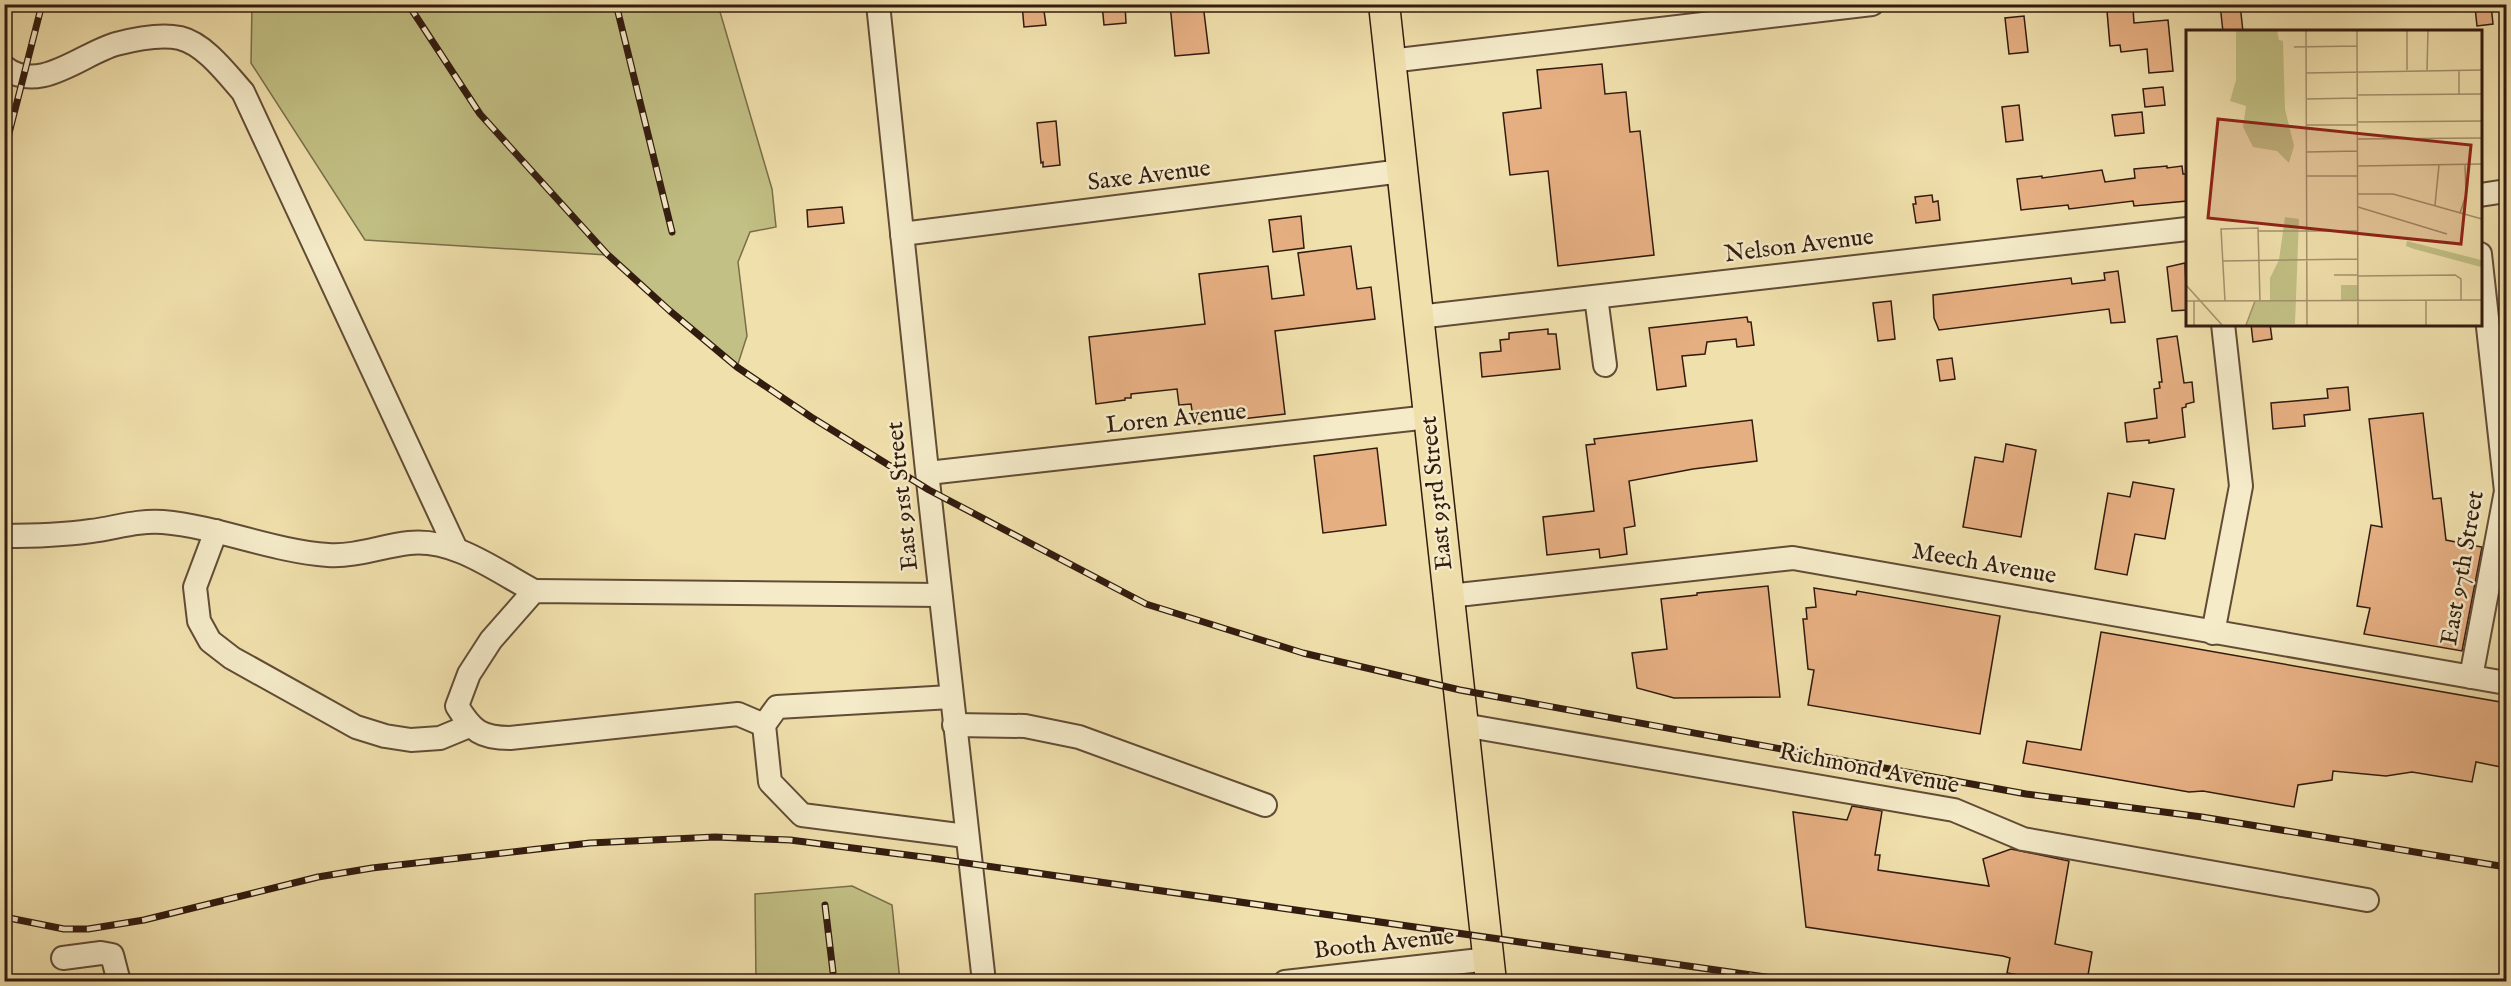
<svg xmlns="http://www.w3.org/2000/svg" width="2511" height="986" viewBox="0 0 2511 986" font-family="'IM FELL English',serif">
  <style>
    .green { fill: #c2c084; stroke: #7a6e4a; stroke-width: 1.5 }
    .building { fill: #e6af82; stroke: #321b0f; stroke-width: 1.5 }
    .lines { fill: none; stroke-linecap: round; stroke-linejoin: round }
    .minor-casing { stroke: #624c36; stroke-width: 26 }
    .major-casing { stroke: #321b0f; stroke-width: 33 }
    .minor { stroke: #f5ebc9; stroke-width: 22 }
    .major { stroke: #f0e0ac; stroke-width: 30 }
    .rail-casing { stroke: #321b0f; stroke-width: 7 }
    .rail { stroke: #f5ebc9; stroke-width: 4.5; stroke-dasharray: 14; stroke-linecap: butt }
    .labels { text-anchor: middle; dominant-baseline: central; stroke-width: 5; stroke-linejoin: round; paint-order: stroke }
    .street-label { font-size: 24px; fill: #321b0f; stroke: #f5ebc9 }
    .inset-road { fill: none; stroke: #a4916d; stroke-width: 1.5 }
    .view { fill: #8f2418; fill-opacity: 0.15; stroke: #8f2418; stroke-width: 3 }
    .inset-edge { fill: none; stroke: #321b0f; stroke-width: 3 }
  </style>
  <rect width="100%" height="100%" fill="#f0e0ac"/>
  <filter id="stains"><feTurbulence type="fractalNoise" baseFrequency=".00333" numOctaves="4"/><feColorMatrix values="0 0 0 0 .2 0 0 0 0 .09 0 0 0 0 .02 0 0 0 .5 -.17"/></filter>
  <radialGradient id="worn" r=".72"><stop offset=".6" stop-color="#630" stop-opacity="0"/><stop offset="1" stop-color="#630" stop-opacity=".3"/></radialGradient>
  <g class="green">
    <polygon points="252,5 718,5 772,189 776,227 750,232 738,262 747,336 737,367 670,311 607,255 365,240 251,63"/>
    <polygon points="852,886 892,905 900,981 756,981 755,894"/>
  </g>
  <g class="building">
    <polygon points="1022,4 1043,4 1046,25 1024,27"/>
    <polygon points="1102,4 1125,4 1126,23 1104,25"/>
    <polygon points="1170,4 1203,4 1209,53 1175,56"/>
    <polygon points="2220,4 2240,4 2243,32 2223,32"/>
    <polygon points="2491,5 2493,24 2477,26 2475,7"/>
    <polygon points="2133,8 2134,23 2168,20 2173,71 2149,73 2147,49 2121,52 2120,45 2110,46 2107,11"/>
    <polygon points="2024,16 2028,52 2009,54 2005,18"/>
    <polygon points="1602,64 1605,94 1626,92 1630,132 1640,131 1654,255 1558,266 1548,171 1510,175 1503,113 1541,108 1537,70"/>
    <polygon points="2163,87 2165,105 2145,107 2143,89"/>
    <polygon points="2019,105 2023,140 2006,142 2002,107"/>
    <polygon points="2142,112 2144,133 2115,136 2112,115"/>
    <polygon points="1056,121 1060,165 1043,167 1043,162 1041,163 1037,123"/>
    <polygon points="2167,166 2167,168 2182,166 2183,174 2187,174 2187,201 2134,206 2133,201 2069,209 2068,205 2021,210 2017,179 2042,176 2042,178 2102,170 2105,182 2135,178 2134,169"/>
    <polygon points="1932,195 1933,202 1938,201 1940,220 1916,223 1913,204 1916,204 1915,197"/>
    <polygon points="842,207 844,223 808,227 807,210"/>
    <polygon points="1301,216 1304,248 1273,252 1269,220"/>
    <polygon points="1351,246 1357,289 1371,287 1375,319 1275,331 1285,414 1198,424 1194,423 1191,404 1179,405 1177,389 1131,394 1131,398 1125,398 1125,400 1096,404 1089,337 1205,324 1199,274 1268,266 1272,299 1304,295 1298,253"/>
    <polygon points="2185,263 2187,310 2172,311 2167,267"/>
    <polygon points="2118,271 2125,322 2111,323 2109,309 1939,330 1934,318 1933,295 2071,278 2072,284 2105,280 2104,273"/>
    <polygon points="1891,301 1895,339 1878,341 1873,303"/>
    <polygon points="1747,317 1748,322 1751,322 1754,345 1737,347 1736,339 1707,342 1705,354 1682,356 1686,386 1657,390 1649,328"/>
    <polygon points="2251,324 2270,324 2272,339 2253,342"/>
    <polygon points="1548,329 1548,334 1556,334 1560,369 1482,377 1480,353 1501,351 1500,340 1509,339 1509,333"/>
    <polygon points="2177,336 2184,383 2192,382 2194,402 2186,404 2186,407 2182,408 2185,437 2149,443 2149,440 2127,442 2125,423 2157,418 2154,389 2160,388 2159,382 2162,382 2157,339"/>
    <polygon points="1952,358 1955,379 1940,381 1937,360"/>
    <polygon points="2348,387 2350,410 2304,415 2305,426 2273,429 2271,403 2328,398 2327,389"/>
    <polygon points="2423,413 2433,499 2441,498 2446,540 2482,547 2462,651 2364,634 2370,608 2357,606 2371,525 2382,527 2369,419"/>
    <polygon points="1752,420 1757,461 1693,469 1629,481 1635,526 1624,528 1627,554 1600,558 1599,549 1547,555 1543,517 1594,511 1586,445 1595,444 1594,439"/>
    <polygon points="2006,444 2036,450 2021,537 1963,527 1975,457 2003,462"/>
    <polygon points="1377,448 1386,525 1323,533 1314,456"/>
    <polygon points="2133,482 2174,489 2165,539 2135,534 2127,575 2095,569 2108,493 2130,497"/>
    <polygon points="1768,586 1780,697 1674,698 1637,688 1632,653 1667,649 1661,599 1697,595 1697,593"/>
    <polygon points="1814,588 1856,595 1857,591 2000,616 1980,734 1808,705 1814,670 1808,669 1803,619 1807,619 1806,608 1816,607"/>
    <polygon points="2101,632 2506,703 2506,768 2476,762 2472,782 2412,772 2386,776 2333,771 2332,780 2298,785 2294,807 2203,791 2189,792 2023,763 2027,741 2081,750"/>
    <polygon points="1852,806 1882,811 1875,855 1880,855 1878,870 1989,886 1983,859 2011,849 2069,861 2055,944 2092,952 2087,981 2055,981 2007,973 2010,958 2003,956 1806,927 1793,812 1847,820"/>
  </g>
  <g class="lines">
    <defs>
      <g id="minor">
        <polyline points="878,4 929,490 984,982"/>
        <polyline points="1390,61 1872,4"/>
        <path d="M 4,67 C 39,95 81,54 116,44 C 135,39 161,34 180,38 C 205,44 227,74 243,92 L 456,549"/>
        <polyline points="2480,195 2506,191"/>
        <polyline points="902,234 1402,171"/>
        <polyline points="1596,297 1605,365"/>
        <polyline points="1418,317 2187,229"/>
        <polyline points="928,473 1429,417"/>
        <polyline points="216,531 195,587 199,621 210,641 232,658 356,727 385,736 411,740 440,738 469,726"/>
        <path d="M 4,536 C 33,536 62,535 91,531 C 115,528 138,520 163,522 C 219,527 272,551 328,555 C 355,557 382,546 409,543 C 454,538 495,570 534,591"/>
        <polyline points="1449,596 1793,558 2506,683"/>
        <polyline points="2213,633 2241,486 2223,324"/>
        <polyline points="2471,677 2506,491 2480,254"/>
        <polyline points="951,697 777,707 764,725 770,782 802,815 966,836"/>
        <path d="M 764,725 L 738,714 L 510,738 C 481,738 472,731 457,706 L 469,674 L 491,640 L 534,591 L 940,595"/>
        <polyline points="954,725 1025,726 1079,737 1265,805"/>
        <polyline points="1463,725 1954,810 2023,839 2367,900"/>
        <polyline points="63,958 101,953 112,955 119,982"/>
        <polyline points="1285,982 1489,959"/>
      </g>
      <polyline id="major" points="1384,4 1491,982"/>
    </defs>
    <use href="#minor" class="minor-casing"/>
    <use href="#major" class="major-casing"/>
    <use href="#minor" class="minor"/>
    <use href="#major" class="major"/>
    <defs>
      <g id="rail">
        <polyline points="408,4 480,114 607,254 670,311 737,367 811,417 929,490 1146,604 1303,653 1460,690 2026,794 2202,817 2506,867"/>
        <polyline points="616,4 672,232"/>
        <polyline points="4,153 42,4"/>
        <polyline points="825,905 833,972"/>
        <polyline points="4,917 64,929 88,929 144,920 318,877 372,868 590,843 715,837 790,840 931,858 1800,982"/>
      </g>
    </defs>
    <use href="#rail" class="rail-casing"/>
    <use href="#rail" class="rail"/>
  </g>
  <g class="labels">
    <g class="street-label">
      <text transform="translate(1149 176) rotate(-7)">Saxe Avenue</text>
      <text transform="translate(1799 246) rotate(-7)">Nelson Avenue</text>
      <text transform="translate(1176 419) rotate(-6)">Loren Avenue</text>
      <text transform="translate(1437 493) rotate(-96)">East 93rd Street</text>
      <text transform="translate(903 496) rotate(-96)">East 91st Street</text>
      <text transform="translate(1984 564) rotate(10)">Meech Avenue</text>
      <text transform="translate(2463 568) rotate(-80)">East 97th Street</text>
      <text transform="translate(1869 769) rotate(11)">Richmond Avenue</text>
      <text transform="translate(1384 944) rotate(-6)">Booth Avenue</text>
    </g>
  </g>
  <g transform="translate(2186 30)">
    <rect width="296" height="296" fill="#f0e0ac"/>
    <path d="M 50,0 L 91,0 L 93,10 L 97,11 L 99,79 L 108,116 L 103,133 L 91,121 L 67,117 L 57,97 L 60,76 L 44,71 L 50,50 ZM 99,187 L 113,189 L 109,294 L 60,295 L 69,271 L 84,271 L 84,248 L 93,230 ZM 221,211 L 295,230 L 295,237 L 228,219 L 220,216 ZM 155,255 L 172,255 L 172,271 L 155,271 Z" fill="#c2c084"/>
    <path class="inset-road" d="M 120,0 L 121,295M 171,0 L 172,295M 108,17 L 171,16M 221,40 L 221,0M 241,40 L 242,0M 273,40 L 273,64M 120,43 L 296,40M 171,65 L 296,64M 120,69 L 171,68M 172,92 L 296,91M 121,95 L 171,95M 172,109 L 296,108M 121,122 L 172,121M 172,136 L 296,134M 121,146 L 172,146M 172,164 L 207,164 L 296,189M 249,175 L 253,135M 172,177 L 261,204M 274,183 L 280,165 L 279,134M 72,201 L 171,201M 37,231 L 172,229M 148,245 L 172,245M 172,246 L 269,245 L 275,249 L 275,270M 0,255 L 36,295M 240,270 L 240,295M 0,271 L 296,270M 8,271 L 8,295M 39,271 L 35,199 L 72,198 L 74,271M 60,295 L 69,271"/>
    <path class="view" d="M 32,89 L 285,115 L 275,214 L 22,188 Z"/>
    <rect width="296" height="296" class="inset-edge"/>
  </g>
  <rect width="2511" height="986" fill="none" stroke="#f0e0ac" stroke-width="24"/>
  <rect x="6" y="6" width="2499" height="974" fill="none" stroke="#321b0f" stroke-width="3"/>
  <rect x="12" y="12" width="2487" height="962" fill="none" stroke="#321b0f" stroke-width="1.5"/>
  <rect width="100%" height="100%" filter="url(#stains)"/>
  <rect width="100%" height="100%" fill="url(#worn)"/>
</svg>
